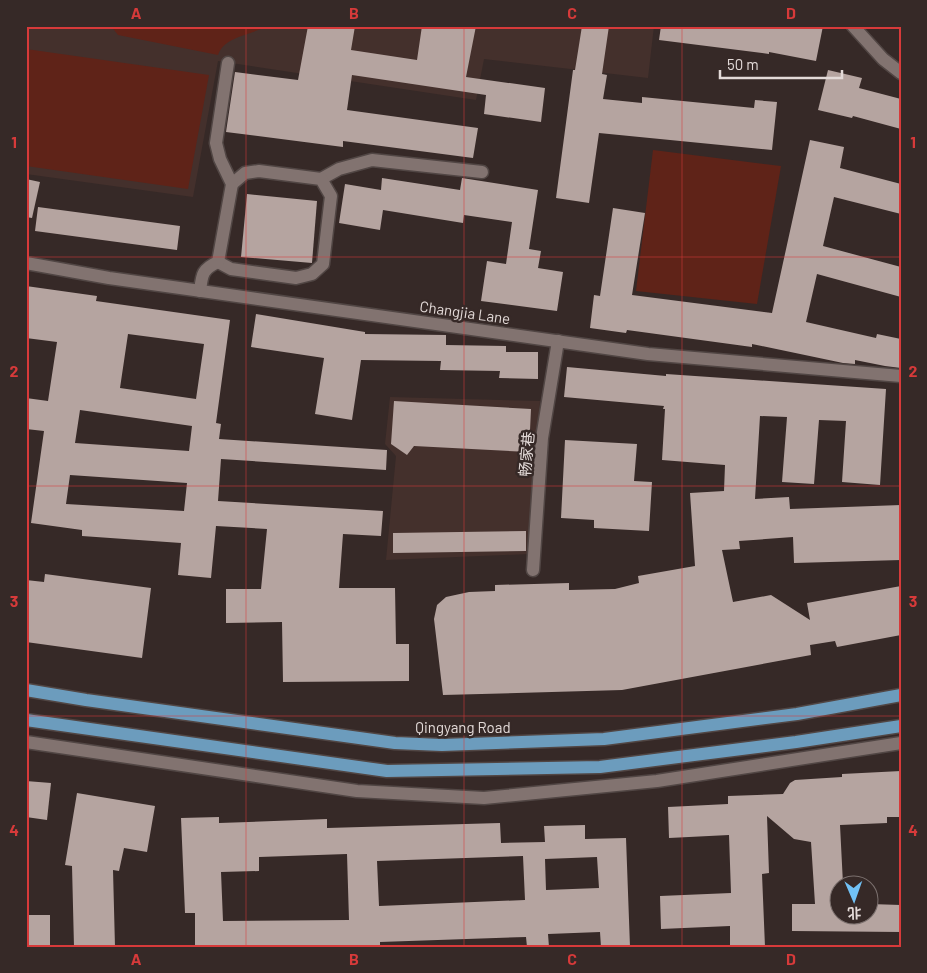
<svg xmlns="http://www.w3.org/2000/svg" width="927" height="973" viewBox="0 0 927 973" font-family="Barlow,'Noto Sans SC',sans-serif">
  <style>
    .built { fill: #44302c }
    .green { fill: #5f2318 }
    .building { fill: #b5a4a0; fill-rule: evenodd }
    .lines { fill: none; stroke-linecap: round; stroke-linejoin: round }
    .minor-casing { stroke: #514644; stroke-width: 15 }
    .primary-casing { stroke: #514644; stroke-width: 15 }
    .minor { stroke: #827370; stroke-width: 12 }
    .primary { stroke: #6c9cbd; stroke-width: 12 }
    .grid { fill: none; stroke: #d73a3a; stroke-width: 1; stroke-opacity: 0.55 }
    .labels { text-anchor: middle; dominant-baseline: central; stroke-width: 5; stroke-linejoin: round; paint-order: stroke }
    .street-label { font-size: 15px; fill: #e3dad8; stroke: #362927 }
    .neatline { fill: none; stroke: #d73a3a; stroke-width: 2 }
    .grid-label { font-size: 16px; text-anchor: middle; font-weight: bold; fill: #d73a3a }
  </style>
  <rect width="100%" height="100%" fill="#362927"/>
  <g class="built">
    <polygon points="26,26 654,26 648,78 484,59 476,100 218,61 193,197 26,174"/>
    <polygon points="390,397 540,401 529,554 386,560 396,456 385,444"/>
  </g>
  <g class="green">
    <path d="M 111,26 L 267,26 C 252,35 224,36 218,55 L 118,35 Z"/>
    <polygon points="26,49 209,75 188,189 26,166"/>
    <polygon points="653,150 781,166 757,304 636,291"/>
  </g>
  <g class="building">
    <polygon points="308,26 355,26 351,50 417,60 422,26 476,26 466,77 545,88 541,122 484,114 486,95 352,75 347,110 478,128 473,158 343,141 343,147 226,132 235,72 298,80"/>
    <polygon points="582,26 609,26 602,74 607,75 603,99 642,103 642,97 754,108 755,100 777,102 772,150 599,133 589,203 556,198 573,70 575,70"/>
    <polygon points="661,26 823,26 816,61 769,52 769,54 659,40"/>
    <polygon points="828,70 862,78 859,88 901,99 901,129 853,116 852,118 818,110"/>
    <polygon points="810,140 844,147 840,168 901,184 901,214 834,197 823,246 901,267 901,297 817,274 806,322 876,338 877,334 901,339 901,368 885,366 855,360 855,364 843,363 752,344 752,347 627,330 626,333 590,328 594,295 600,296 613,208 645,213 632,295 772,313"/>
    <polygon points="382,178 460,190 462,178 538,190 529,249 541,251 538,268 563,272 557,311 481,301 487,261 506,264 512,222 464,215 463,223 383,210 380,230 339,223 345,184 381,190"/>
    <polygon points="26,179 40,182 32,218 26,217"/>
    <polygon points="247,194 317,201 312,263 241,257"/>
    <polygon points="38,207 180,226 177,250 35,231"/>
    <path d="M 26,286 L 97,296 L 96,301 L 230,320 L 216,423 L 221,424 L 219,439 L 387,450 L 386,470 L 221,459 L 218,501 L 383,511 L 381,536 L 343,534 L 339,588 L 395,588 L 396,644 L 409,644 L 409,681 L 283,682 L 282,622 L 226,623 L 226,589 L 261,589 L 267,529 L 216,526 L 211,578 L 178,575 L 181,543 L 82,536 L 82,530 L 31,523 L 44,431 L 26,429 L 26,398 L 48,401 L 57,342 L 26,338 ZM 128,334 L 204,344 L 196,399 L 120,388 ZM 80,410 L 192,426 L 189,451 L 75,443 ZM 70,475 L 187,483 L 184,511 L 66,504 Z"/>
    <polygon points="256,314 365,332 365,334 446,335 446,345 506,346 506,352 538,352 538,379 499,378 500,371 440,370 441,361 361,360 352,420 315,414 324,358 251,347"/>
    <polygon points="567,367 666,376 666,374 886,389 880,485 842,482 846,421 819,420 814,484 782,482 787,417 760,416 755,499 789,497 790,509 901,505 901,560 794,563 793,537 739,541 740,549 722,550 733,602 771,595 810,620 807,603 901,586 901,635 837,647 835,641 810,645 811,655 622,690 443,695 434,619 437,605 446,597 469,592 495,591 495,585 569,583 569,590 615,589 639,583 638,576 695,566 690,493 724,491 725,465 662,460 665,409 663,409 664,406 564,397"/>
    <polygon points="394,401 531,409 529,452 414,446 407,455 391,444"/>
    <polygon points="565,440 637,444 634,481 652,482 649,531 594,528 594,520 561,518"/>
    <polygon points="526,531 526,551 393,553 393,533"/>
    <polygon points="45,574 151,588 142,658 26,642 26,580 44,582"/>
    <polygon points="901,771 901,817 887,817 887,823 840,825 843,884 840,884 840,916 870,916 870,904 901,905 901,932 792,931 792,904 815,904 811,842 794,839 767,816 769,873 762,874 765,947 730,947 730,926 661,929 660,896 731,893 729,835 669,838 668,807 728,804 728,796 783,794 790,783 795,780 842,777 842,774"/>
    <polygon points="26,781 51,783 47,820 26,817"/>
    <polygon points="77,793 155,806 147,852 124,848 119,871 113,870 115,947 74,947 72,866 65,865"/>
    <path d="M 219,817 L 219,823 L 327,819 L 327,828 L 500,823 L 501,843 L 545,842 L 544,826 L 585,825 L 585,839 L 626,838 L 630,947 L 601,947 L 600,932 L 548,934 L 549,947 L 527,947 L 526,937 L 380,942 L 380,947 L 195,947 L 195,913 L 185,913 L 181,818 ZM 347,854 L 349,920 L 223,921 L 221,872 L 259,871 L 259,857 ZM 523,856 L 525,900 L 379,906 L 377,861 ZM 597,857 L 599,888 L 546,890 L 545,859 Z"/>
    <rect x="26" y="915" width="24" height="32"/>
  </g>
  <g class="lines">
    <defs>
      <g id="minor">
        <polyline points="853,26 883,59 901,73"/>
        <polyline points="321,179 339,169 372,160 482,172"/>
        <polyline points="218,262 231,269 296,278 312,274 323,264 331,196 321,179 259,171 245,173 232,184"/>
        <polyline points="26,263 109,278 648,354 901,376"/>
        <path d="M 200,291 C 202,275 202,269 218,262 L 232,184 L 220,159 L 216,143 L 228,63"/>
        <polyline points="533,570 542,438 558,341"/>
        <polyline points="26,742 357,791 484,798 657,781 901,743"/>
      </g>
      <g id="primary">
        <polyline points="26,690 86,700 395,743 442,745 604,739 797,714 901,695"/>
        <polyline points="26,720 387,771 600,767 796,742 901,726"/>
      </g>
    </defs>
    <use href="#minor" class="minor-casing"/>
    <use href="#primary" class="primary-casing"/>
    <use href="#minor" class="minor"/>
    <use href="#primary" class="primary"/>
  </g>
  <path class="grid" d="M 246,26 L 246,947M 464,26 L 464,947M 682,26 L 682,947M 26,257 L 901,257M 26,486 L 901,486M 26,716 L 901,716"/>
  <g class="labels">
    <g class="street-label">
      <text transform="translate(465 312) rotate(8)">Changjia Lane</text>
      <text transform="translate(526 454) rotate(-85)">畅家巷</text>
      <text x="463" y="727">Qingyang Road</text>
    </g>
  </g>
  <rect width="927" height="973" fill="none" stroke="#362927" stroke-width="55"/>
  <g transform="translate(854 900) rotate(178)"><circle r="24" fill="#362927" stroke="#7b706e"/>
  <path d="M0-4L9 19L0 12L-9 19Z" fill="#71c1f5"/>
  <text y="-8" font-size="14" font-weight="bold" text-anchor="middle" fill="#e3dad8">北</text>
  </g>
  <path d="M720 70v8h122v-8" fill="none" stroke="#e3dad8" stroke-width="2.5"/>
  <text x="727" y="70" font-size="15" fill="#e3dad8" stroke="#362927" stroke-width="4" paint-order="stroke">50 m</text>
  <rect x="28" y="28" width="872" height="918" class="neatline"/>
  <g class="grid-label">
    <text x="136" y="19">A</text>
    <text x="354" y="19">B</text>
    <text x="572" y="19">C</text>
    <text x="791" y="19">D</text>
    <text x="14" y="148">1</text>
    <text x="913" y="148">1</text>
    <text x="14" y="377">2</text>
    <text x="913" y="377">2</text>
    <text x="14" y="607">3</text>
    <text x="913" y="607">3</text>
    <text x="14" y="836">4</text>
    <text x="913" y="836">4</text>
    <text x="136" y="965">A</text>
    <text x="354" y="965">B</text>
    <text x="572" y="965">C</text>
    <text x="791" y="965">D</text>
  </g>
</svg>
